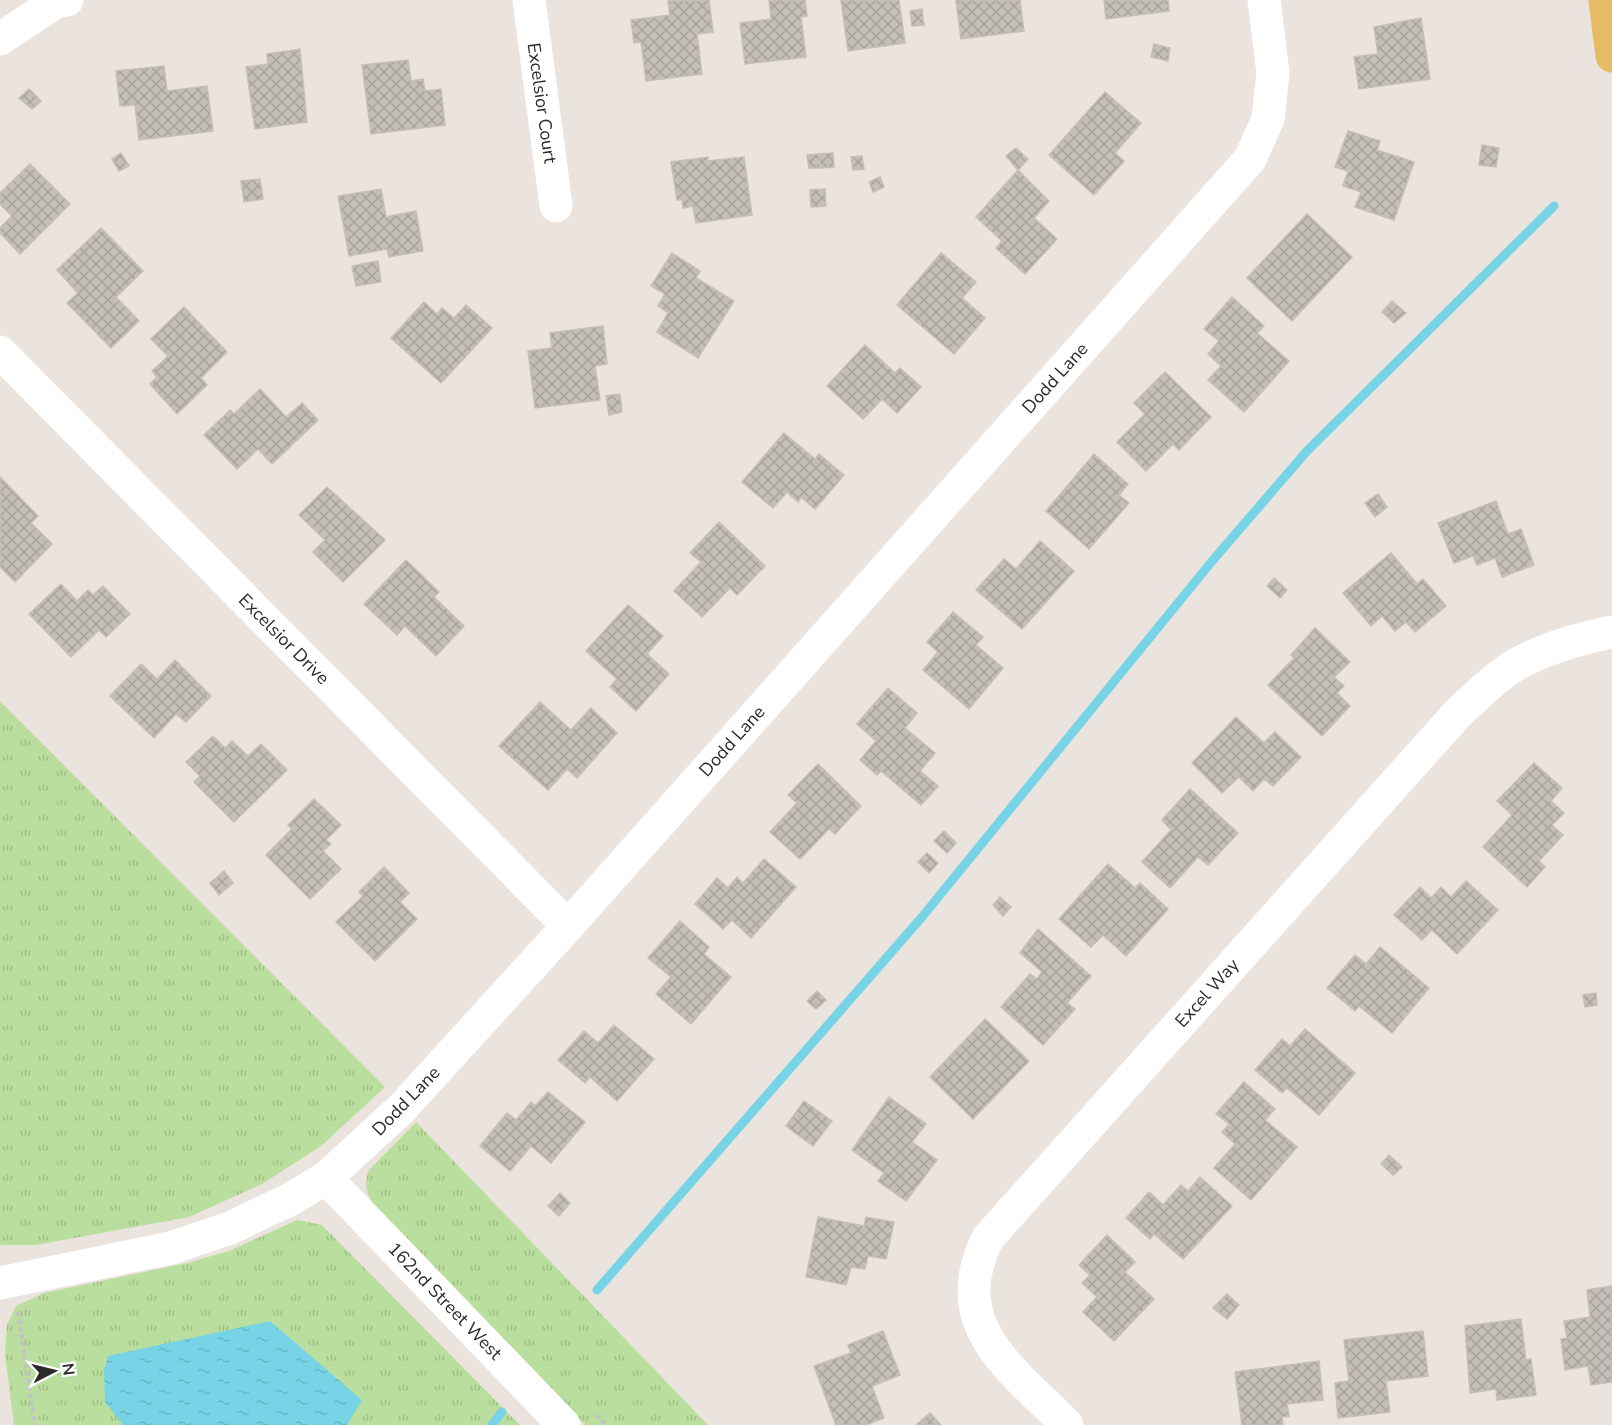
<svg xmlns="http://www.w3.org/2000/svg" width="1612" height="1425" viewBox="0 0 1612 1425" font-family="'Nunito Sans',sans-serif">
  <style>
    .grass { fill: url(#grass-tufts) }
    .water { fill: url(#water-ripples) }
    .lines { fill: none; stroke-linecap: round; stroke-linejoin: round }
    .stream { stroke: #77d4e6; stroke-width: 9 }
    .building { fill: url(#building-cross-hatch); stroke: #c6bfb7; stroke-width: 1.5 }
    .path { stroke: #c3c3c3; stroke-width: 4; stroke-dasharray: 4.5 3; stroke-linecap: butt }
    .minor { stroke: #fff; stroke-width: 33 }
    .major { stroke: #e7bb66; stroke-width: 33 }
    .labels { text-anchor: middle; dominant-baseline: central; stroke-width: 5; stroke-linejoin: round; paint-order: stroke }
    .street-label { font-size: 18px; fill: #2a2a2a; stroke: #fff }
  </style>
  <defs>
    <pattern id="grass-tufts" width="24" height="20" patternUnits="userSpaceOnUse" patternTransform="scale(1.5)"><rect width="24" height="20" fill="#bade9d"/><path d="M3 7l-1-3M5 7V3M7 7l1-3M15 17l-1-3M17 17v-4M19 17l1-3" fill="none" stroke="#a0bf87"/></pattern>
    <pattern id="water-ripples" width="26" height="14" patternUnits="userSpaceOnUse" patternTransform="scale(1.5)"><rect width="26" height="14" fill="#77d4e6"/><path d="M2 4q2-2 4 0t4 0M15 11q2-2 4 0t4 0" fill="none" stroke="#67b6c5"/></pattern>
    <pattern id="building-cross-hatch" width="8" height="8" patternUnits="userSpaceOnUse" patternTransform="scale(1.5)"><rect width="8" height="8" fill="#c4beb8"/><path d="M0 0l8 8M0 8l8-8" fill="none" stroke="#a9a39e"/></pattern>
  </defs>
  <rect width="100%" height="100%" fill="#ebe3dd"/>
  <g class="grass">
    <polygon points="0,701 385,1087 321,1146 262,1184 189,1217 36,1245 0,1245"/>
    <path d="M 416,1122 L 708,1425 L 585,1425 L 372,1203 C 366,1191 364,1183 369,1170 Z"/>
    <polygon points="297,1220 322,1225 520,1425 14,1425 5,1354 7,1325 16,1306 44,1293 187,1263 229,1251"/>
  </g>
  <polygon class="water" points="270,1321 362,1400 347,1425 123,1425 105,1402 104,1371 108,1356"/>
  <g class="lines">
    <g class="stream">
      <polyline points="597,1290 922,917 1213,560 1307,451 1554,206"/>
      <polyline points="492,1425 502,1412"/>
    </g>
  </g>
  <g class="building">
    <polygon points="709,0 713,32 697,34 702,74 646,81 641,42 634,43 631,20 670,15 668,1"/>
    <polygon points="769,0 805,0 807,16 801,17 806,57 745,64 740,23 771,19"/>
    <polygon points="841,0 899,0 905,43 848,51"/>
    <polygon points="956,0 1020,0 1024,31 961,39"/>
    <polygon points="1104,0 1168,0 1169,11 1106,19"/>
    <polygon points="922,9 924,25 912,26 910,11"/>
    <polygon points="1421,18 1430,79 1359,89 1354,57 1378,54 1374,27"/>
    <polygon points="1154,44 1170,48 1168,61 1151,57"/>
    <polygon points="300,49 307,122 255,129 246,67 268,64 267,54"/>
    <polygon points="408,60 411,81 423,79 425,91 441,89 445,125 371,134 362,65"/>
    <polygon points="164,66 167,91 207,86 213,131 139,140 135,105 120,106 116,71"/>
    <polygon points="29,89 41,101 32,109 19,98"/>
    <polygon points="1105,92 1141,123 1115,153 1124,161 1094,195 1049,155"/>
    <polygon points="1348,131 1380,141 1377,150 1414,162 1394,220 1355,207 1361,192 1343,186 1348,171 1335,167"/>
    <polygon points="1482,145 1499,148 1496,167 1479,165"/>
    <polygon points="1016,148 1028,159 1018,170 1006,156"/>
    <polygon points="121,153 129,166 119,171 112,159"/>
    <polygon points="833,153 834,167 820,168 819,154"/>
    <polygon points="819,154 820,168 809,168 807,155"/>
    <polygon points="862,156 864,169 853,170 851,157"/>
    <polygon points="708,157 708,161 744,157 752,215 696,223 693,206 683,208 682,199 677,200 671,162"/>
    <polygon points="30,164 70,204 20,254 0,233 0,228 12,216 0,204 0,193"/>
    <polygon points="1018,170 1049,201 1034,218 1057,239 1025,274 996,248 1002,241 976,217"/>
    <polygon points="880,177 884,187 873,192 869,182"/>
    <polygon points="260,179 263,199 244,202 241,181"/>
    <polygon points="381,189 386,217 416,211 423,251 389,257 387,249 349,256 338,196"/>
    <polygon points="825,189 826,206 811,207 810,190"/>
    <polygon points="1307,214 1352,257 1292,321 1247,278"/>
    <polygon points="101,228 143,271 116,297 139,321 111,348 67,303 78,293 57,270"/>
    <polygon points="672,253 700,271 696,278 734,301 698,358 657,332 668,313 658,306 665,294 651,286"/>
    <polygon points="941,253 976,282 962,298 985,318 954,354 897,305"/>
    <polygon points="378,261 381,282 356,286 352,266"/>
    <polygon points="1232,297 1264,326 1257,333 1289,361 1244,412 1208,380 1221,366 1208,354 1219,341 1204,329"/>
    <polygon points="1392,301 1406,313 1394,323 1382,312"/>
    <polygon points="424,302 437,314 442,308 454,318 466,305 492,328 441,383 391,338"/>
    <polygon points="184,307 227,352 201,378 207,385 177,414 150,384 157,377 152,371 168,356 151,339"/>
    <polygon points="603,326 607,364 595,366 600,400 535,408 528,351 552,348 550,333"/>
    <polygon points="865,345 895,373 900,368 921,387 897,413 882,399 863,419 827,386"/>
    <polygon points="1165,372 1211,417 1179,450 1173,444 1146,471 1117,442 1145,414 1134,403"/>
    <polygon points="260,389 286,417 302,403 318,420 272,464 258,449 237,469 204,435 230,410 234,414"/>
    <polygon points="620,394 622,412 609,415 606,396"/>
    <polygon points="784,433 815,459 819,454 844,475 815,509 801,497 798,502 787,492 773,508 742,482"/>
    <polygon points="1094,454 1128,484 1119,495 1129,503 1089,549 1046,511"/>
    <polygon points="0,477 38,516 31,523 52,544 15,582 0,567"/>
    <polygon points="327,487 385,540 343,582 313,552 325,540 299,515"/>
    <polygon points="1378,494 1387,507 1375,517 1365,503"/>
    <polygon points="1496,501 1508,534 1521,529 1534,565 1502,577 1495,558 1477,565 1473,556 1454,563 1438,523"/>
    <polygon points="719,522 765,566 737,595 730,588 702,617 674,591 701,562 690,553"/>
    <polygon points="1040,541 1074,571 1022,629 976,590 1004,559 1016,569"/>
    <polygon points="1391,553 1417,584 1423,579 1446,606 1415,632 1406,622 1395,631 1382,616 1371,626 1343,593"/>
    <polygon points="406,560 439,592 434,597 464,626 436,656 405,626 397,635 364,604"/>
    <polygon points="1274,578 1287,590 1280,598 1267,586"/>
    <polygon points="61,584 77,601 88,590 93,595 103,586 130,614 106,637 99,630 71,657 29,614"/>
    <polygon points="628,605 663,636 647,654 669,674 636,711 610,687 617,679 586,651"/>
    <polygon points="953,612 983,637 976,645 1003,668 969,709 923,670 938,652 927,642"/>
    <polygon points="1315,628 1350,662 1334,677 1344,686 1337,693 1350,706 1322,736 1268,685 1294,658 1291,655"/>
    <polygon points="175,660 211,696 186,722 176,714 154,738 110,696 141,664 157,679"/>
    <polygon points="888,688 917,713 905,728 935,753 920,771 938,786 921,805 881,771 877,775 860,760 876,741 857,724"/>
    <polygon points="540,702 571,730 591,708 617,733 577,778 567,769 548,790 499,746"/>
    <polygon points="1236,717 1264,743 1275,732 1301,757 1273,786 1264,779 1253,791 1239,777 1222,793 1192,763"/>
    <polygon points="213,736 225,748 232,741 248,756 261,744 287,770 234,822 194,782 200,776 186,762"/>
    <polygon points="1534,763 1562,788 1551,801 1564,813 1552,825 1563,835 1539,861 1545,867 1527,887 1483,847 1512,815 1497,801"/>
    <polygon points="818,764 861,806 835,834 829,829 800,859 770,832 797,803 788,795"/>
    <polygon points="1190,789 1238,833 1208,865 1198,857 1170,888 1142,862 1171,830 1162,820"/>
    <polygon points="314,799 341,825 326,840 331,844 323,851 341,869 310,899 266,855 292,829 288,825"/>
    <polygon points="944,831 956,843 947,853 934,841"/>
    <polygon points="927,853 938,863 929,873 918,862"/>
    <polygon points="764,859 796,887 751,938 732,920 723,929 695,904 717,878 728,888 737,877 743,883"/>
    <polygon points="1108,864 1135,888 1140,883 1168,909 1126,956 1103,935 1091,947 1059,919"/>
    <polygon points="384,867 409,893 400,902 417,919 375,961 336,922 363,896 359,892"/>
    <polygon points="224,871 233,883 219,895 210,883"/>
    <polygon points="1466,881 1498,910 1457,954 1432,930 1422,940 1394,915 1420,887 1431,898 1441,887 1451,897"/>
    <polygon points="1000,897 1011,907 1003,916 993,905"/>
    <polygon points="680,921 709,947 704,954 731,977 691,1024 656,994 671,977 648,958"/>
    <polygon points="1038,929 1091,976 1067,1003 1075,1009 1043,1045 1001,1007 1030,974 1037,979 1042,972 1020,953"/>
    <polygon points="1380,947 1429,988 1392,1033 1359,1006 1355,1011 1327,988 1355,955 1366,964"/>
    <polygon points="817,991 826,1000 816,1009 807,1001"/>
    <polygon points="1596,993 1597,1005 1585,1007 1583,995"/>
    <polygon points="985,1019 1029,1061 973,1119 930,1077"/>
    <polygon points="614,1025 654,1059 617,1101 590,1077 585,1083 558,1060 584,1031 598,1043"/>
    <polygon points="1305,1029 1355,1073 1319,1115 1287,1088 1282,1093 1255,1070 1282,1039 1290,1046"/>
    <polygon points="1244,1082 1275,1109 1265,1120 1297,1147 1251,1200 1214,1168 1235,1144 1222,1132 1229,1124 1216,1114"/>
    <polygon points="548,1092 585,1122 551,1163 531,1146 510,1171 480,1146 507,1113 516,1120 531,1102 535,1106"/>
    <polygon points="889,1097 926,1124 912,1142 937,1160 906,1201 878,1181 884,1173 852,1150"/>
    <polygon points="804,1101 832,1121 813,1146 786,1126"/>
    <polygon points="1389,1155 1402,1167 1393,1175 1381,1164"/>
    <polygon points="1200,1177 1232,1206 1183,1259 1154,1234 1150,1239 1126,1218 1149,1192 1163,1205 1181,1185 1188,1191"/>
    <polygon points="560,1193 570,1203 559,1216 548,1206"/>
    <polygon points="818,1217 864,1226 866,1217 894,1222 886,1259 868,1256 865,1269 851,1267 846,1285 806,1277"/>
    <polygon points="1107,1235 1135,1262 1125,1272 1154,1299 1114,1341 1083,1312 1097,1297 1082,1283 1090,1275 1079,1265"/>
    <polygon points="1612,1286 1612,1382 1591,1385 1588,1366 1565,1370 1561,1339 1567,1338 1564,1321 1590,1317 1587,1290"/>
    <polygon points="1227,1294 1239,1305 1227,1319 1213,1308"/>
    <polygon points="1521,1319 1526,1360 1531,1359 1536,1395 1497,1400 1496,1389 1470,1393 1465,1326"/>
    <polygon points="883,1331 900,1375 872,1386 884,1418 866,1425 836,1425 814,1366 851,1353 848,1345"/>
    <polygon points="1423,1331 1428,1376 1386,1381 1390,1412 1338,1418 1335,1383 1349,1381 1344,1340"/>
    <polygon points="1319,1361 1323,1400 1287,1404 1289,1416 1282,1417 1283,1425 1242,1425 1235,1372"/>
    <polygon points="930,1413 941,1425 916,1425"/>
  </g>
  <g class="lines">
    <g class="path">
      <polyline points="18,1312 35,1425"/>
      <polyline points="596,1415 606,1425"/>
    </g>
    <g class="minor">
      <polyline points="529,0 556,206"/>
      <polyline points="0,39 57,1 67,0"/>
      <polyline points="0,352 568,926"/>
      <polyline points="326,1178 564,1425"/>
      <polyline points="0,1283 171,1248 230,1228 291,1199 326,1178 402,1108 568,926 1250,159 1268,119 1273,73 1264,0"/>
      <path d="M 1067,1425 C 1012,1369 944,1325 988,1238 L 1459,712 C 1476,697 1493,679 1512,667 C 1542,649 1578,639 1612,632"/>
    </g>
    <polyline class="major" points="1605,0 1612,56"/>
  </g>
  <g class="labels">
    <g class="street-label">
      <text transform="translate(542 103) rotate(82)">Excelsior Court</text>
      <text transform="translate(1055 378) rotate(-48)">Dodd Lane</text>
      <text transform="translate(284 639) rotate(45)">Excelsior Drive</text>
      <text transform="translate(732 741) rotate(-48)">Dodd Lane</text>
      <text transform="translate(1207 993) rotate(-48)">Excel Way</text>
      <text transform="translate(406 1101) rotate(-46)">Dodd Lane</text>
      <text transform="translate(445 1301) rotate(46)">162nd Street West</text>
    </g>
  </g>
  <g transform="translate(54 1371) rotate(83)" stroke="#ffffff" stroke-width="4.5" paint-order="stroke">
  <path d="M0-4.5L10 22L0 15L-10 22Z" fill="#2a2a2a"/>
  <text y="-9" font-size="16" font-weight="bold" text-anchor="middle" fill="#2a2a2a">N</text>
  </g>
</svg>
